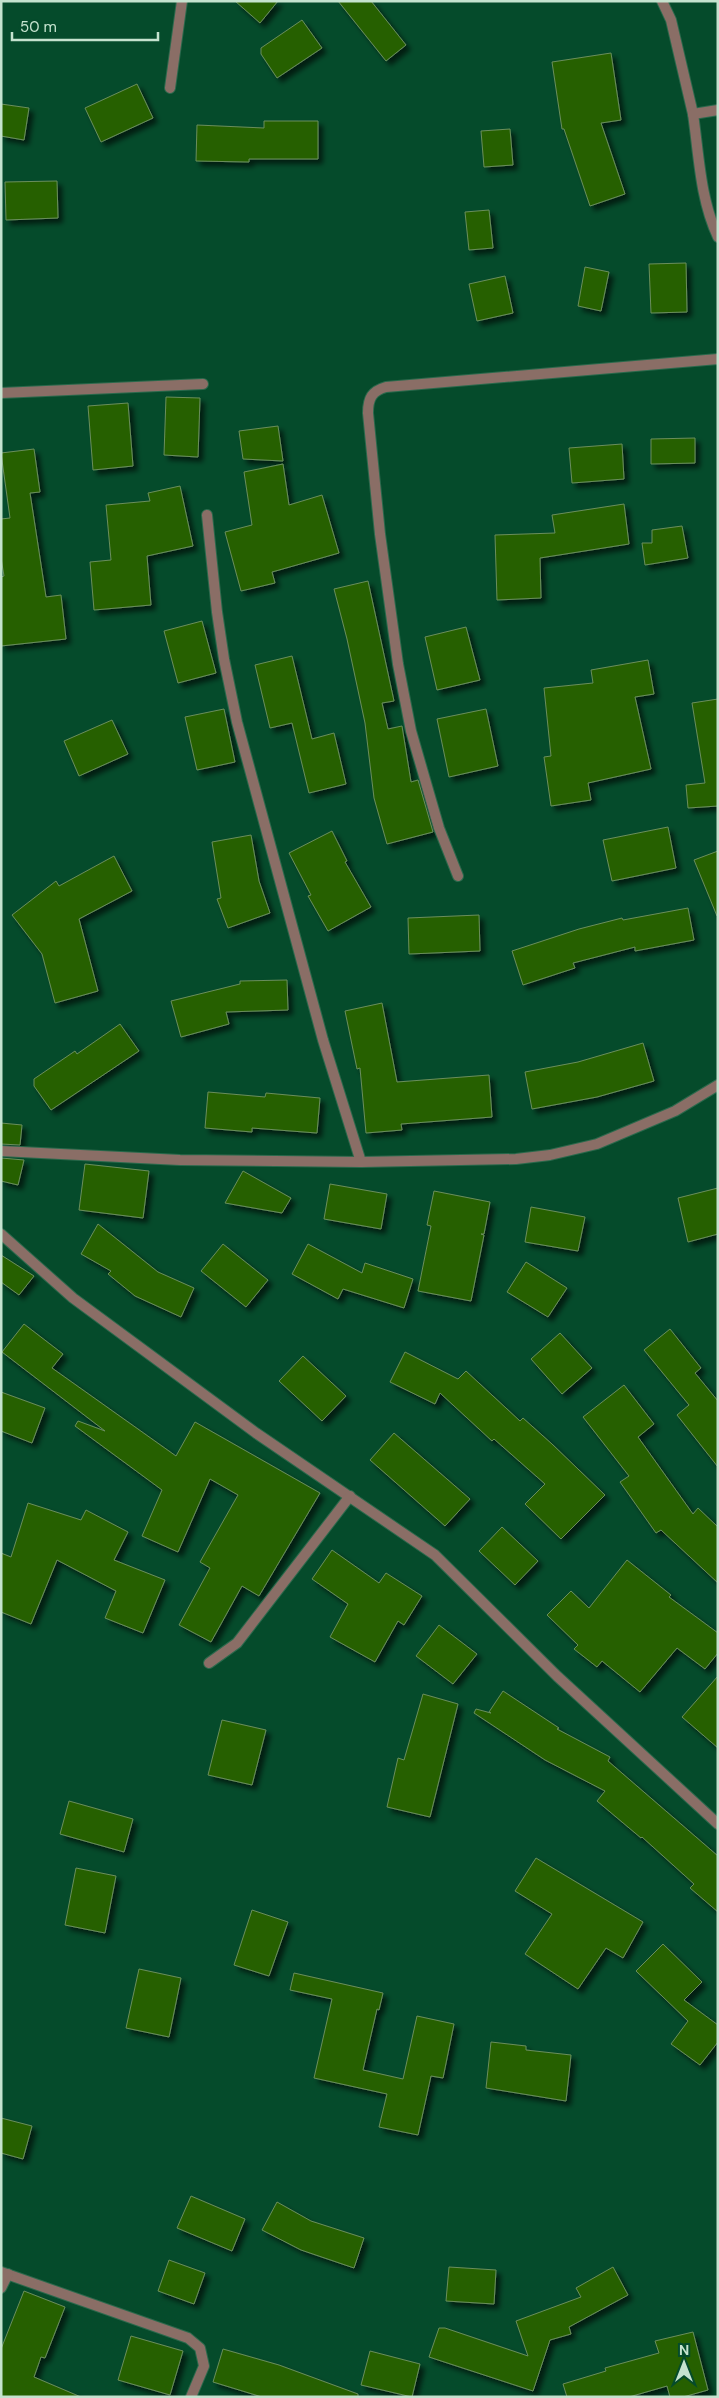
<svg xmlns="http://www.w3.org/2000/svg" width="719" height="2398" viewBox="0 0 719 2398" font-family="'DM Sans',sans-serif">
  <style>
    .building { fill: #276100; stroke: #6a8e5c; filter: url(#shadow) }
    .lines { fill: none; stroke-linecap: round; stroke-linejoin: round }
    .minor-casing { stroke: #2b694c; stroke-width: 12 }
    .minor { stroke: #8a6e66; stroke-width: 10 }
  </style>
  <defs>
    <filter id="shadow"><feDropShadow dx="4.5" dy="4.5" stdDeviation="2.5" flood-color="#0009"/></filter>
  </defs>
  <rect width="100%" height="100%" fill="#054b2b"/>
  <g class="building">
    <polygon points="235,1 278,1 260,23"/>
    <polygon points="338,1 371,1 406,45 386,61"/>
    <polygon points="302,20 322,48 277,78 261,54 261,48"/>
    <polygon points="611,53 621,120 601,123 625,194 590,206 564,129 562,129 552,62"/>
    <polygon points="137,84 153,118 101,142 85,108"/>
    <polygon points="1,104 29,108 24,140 1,136"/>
    <polygon points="264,121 318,121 318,159 249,159 249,162 196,161 197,125 264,128"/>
    <polygon points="510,129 513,165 484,167 481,131"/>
    <polygon points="57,181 58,218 6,220 5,182"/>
    <polygon points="489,210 493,248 469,250 465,212"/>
    <polygon points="686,263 687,312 651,313 649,264"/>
    <polygon points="585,267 609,272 601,311 578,306"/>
    <polygon points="505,276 513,313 477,321 469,284"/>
    <polygon points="166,397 200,398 198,457 164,455"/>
    <polygon points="128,403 133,466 93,470 88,406"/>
    <polygon points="278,426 283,461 243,459 239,431"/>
    <polygon points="695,438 695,463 651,464 651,439"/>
    <polygon points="622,444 624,479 572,483 569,448"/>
    <polygon points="34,449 40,492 30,493 46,597 61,595 66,639 1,646 1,577 4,576 1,558 1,519 10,518 1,453"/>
    <polygon points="283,464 289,505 322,495 339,553 272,572 275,583 241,591 225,532 252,525 244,472"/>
    <polygon points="180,486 193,546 147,556 151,605 94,610 90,562 111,560 106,505 150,501 148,493"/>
    <polygon points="624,504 629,544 540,558 541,598 497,600 495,535 555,533 552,515"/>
    <polygon points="682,526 688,558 645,565 642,543 652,543 652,530"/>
    <polygon points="368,581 394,701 382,703 388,729 402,726 411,782 418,780 433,832 387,844 374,798 365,723 347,639 334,589"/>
    <polygon points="202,621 216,673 178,683 164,631"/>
    <polygon points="466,627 480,680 437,690 425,637"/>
    <polygon points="292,656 312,739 334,733 346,784 309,793 292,723 270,728 255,665"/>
    <polygon points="648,660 654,694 635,697 651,769 588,783 591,800 551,806 544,757 551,756 544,688 593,683 591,670"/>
    <polygon points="718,699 718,806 688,808 686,785 705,783 692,703"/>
    <polygon points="224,709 235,762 197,770 185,717"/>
    <polygon points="486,709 498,766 449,777 437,719"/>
    <polygon points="112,720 128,754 79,776 64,741"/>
    <polygon points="668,827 676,868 612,881 603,840"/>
    <polygon points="332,831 347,861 345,862 371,907 328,931 308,896 311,895 289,853"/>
    <polygon points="251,835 259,881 270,913 228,928 217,899 221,898 212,842"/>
    <polygon points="718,851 718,916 717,916 694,860"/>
    <polygon points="114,856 132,891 79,919 98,991 55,1003 42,954 12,915 56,881 59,886"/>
    <polygon points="688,908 694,940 635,951 635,947 573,963 575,968 523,985 512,951 579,929 622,918 623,920"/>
    <polygon points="479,915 480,951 409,954 408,918"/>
    <polygon points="287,980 288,1010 226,1012 229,1024 181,1037 171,1001 240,984 240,981"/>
    <polygon points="382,1003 397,1082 489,1075 492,1117 401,1124 402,1130 366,1133 360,1068 357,1069 345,1011"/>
    <polygon points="120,1024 139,1051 51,1110 34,1086 34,1079 75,1051 77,1054"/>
    <polygon points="643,1043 654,1081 597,1097 532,1109 525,1072 578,1062"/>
    <polygon points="208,1092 265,1097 266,1093 320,1098 317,1133 252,1128 252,1132 205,1128"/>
    <polygon points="1,1123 22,1125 20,1145 1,1144"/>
    <polygon points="1,1158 24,1160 18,1185 1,1181"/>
    <polygon points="85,1164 149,1171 143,1218 79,1210"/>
    <polygon points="243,1171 291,1198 282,1213 225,1203"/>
    <polygon points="330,1184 387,1194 381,1229 324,1219"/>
    <polygon points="718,1188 718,1234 688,1242 678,1198"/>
    <polygon points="434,1191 490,1202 484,1234 481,1234 484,1235 471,1301 418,1291 431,1226 427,1225"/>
    <polygon points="531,1207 585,1217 578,1251 525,1242"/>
    <polygon points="98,1224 158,1272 194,1288 181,1317 135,1296 108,1274 111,1271 81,1254"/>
    <polygon points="223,1244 268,1280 246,1307 201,1271"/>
    <polygon points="308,1244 362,1273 365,1263 413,1279 404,1308 343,1289 338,1299 292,1274"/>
    <polygon points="1,1255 34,1276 19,1295 1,1282"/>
    <polygon points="526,1262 567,1288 548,1317 507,1292"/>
    <polygon points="24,1324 63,1354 52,1368 176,1456 195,1422 320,1493 259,1596 242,1586 211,1642 179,1625 210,1568 200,1562 238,1495 210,1479 178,1552 142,1536 162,1490 75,1426 78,1421 105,1431 2,1352"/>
    <polygon points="670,1329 701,1368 695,1373 718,1401 718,1467 677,1415 689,1405 644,1350"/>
    <polygon points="560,1333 592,1368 562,1394 531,1359"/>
    <polygon points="405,1352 458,1379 466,1371 520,1421 523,1418 552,1444 605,1495 561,1539 525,1504 545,1484 494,1439 492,1441 440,1393 435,1404 390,1382"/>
    <polygon points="303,1356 346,1396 322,1421 279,1381"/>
    <polygon points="624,1385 654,1424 638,1437 693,1514 698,1508 718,1527 718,1583 661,1530 656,1533 620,1482 629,1476 583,1417"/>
    <polygon points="1,1392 45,1408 32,1443 1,1431"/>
    <polygon points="394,1433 470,1499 445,1526 370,1460"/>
    <polygon points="28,1503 81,1520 86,1510 128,1532 114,1560 165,1580 143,1633 105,1618 116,1591 57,1560 31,1624 1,1612 1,1553 11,1557"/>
    <polygon points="502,1527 538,1561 515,1585 479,1551"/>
    <polygon points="332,1550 379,1583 386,1573 422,1596 404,1625 398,1621 375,1662 330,1637 348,1604 312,1579"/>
    <polygon points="627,1560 671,1595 669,1597 718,1633 718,1653 705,1669 677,1648 640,1692 602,1661 597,1667 574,1649 578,1645 547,1615 571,1591 589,1608"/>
    <polygon points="439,1625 477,1654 453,1684 416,1656"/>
    <polygon points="718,1676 718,1748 682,1717"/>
    <polygon points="503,1691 559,1728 557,1729 610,1757 608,1761 718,1856 718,1912 690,1888 694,1884 642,1837 641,1838 597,1801 605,1791 545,1760 474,1713 476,1709 491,1713 489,1712"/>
    <polygon points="423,1694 458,1704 430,1817 387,1807 398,1758 404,1760"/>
    <polygon points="222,1720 266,1730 252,1785 208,1775"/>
    <polygon points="69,1801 133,1819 124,1852 60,1834"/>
    <polygon points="536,1858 643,1922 623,1958 606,1948 578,1989 525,1954 552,1914 515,1891"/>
    <polygon points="76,1868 116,1876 105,1933 65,1925"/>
    <polygon points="252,1910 288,1922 269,1976 234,1965"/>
    <polygon points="663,1944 702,1982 684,2000 718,2025 718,2042 700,2065 671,2044 688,2021 636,1971"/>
    <polygon points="139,1969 181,1978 169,2037 126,2028"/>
    <polygon points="294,1973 383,1993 379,2010 377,2009 363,2070 403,2079 417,2016 454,2024 443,2078 431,2076 418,2135 379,2127 387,2094 314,2078 332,1999 290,1990"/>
    <polygon points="491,2042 526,2046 526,2050 571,2055 566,2101 486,2088"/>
    <polygon points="1,2118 32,2126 23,2159 1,2153"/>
    <polygon points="191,2196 245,2219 232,2251 177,2228"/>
    <polygon points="277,2202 311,2221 364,2238 354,2268 301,2250 262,2230"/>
    <polygon points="169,2260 205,2273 194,2304 158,2291"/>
    <polygon points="449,2267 496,2270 494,2304 446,2301"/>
    <polygon points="613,2267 628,2295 569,2327 571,2334 550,2340 533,2391 429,2357 439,2328 445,2328 528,2356 516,2321 581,2297 576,2288"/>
    <polygon points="24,2291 65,2307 45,2358 41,2357 34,2377 81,2397 1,2397 1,2349"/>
    <polygon points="693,2332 708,2390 683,2397 670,2397 667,2386 629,2397 567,2397 563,2384 606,2371 605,2368 659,2353 655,2341"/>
    <polygon points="131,2336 183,2351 170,2395 118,2380"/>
    <polygon points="223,2349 279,2365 358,2394 358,2397 262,2397 213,2382"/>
    <polygon points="370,2351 420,2364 412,2397 361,2385"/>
  </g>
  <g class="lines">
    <defs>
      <g id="minor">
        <polyline points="662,1 671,20 693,114"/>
        <polyline points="170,88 182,1"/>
        <path d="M 718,110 L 693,114 C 699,155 700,199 718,237"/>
        <polyline points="1,393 203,384"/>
        <polyline points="207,515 217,612 224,659 237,722 323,1040 361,1162"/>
        <path d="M 458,876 L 439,828 L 411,731 L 398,664 L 380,534 L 368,413 C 368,398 372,391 386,387 L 718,359"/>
        <polyline points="1,1151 180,1160 361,1162 516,1159 550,1155 597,1144 675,1111 718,1085"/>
        <polyline points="1,1234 73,1298 256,1433 435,1555 557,1676 718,1824"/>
        <polyline points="209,1663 237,1643 350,1496"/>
        <polyline points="1,2272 188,2338 200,2348 204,2366 191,2397"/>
        <polyline points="1,2288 8,2274"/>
      </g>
    </defs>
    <use href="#minor" class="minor-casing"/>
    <use href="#minor" class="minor"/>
  </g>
  <rect width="719" height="2398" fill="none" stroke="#c5e3cf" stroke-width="5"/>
  <g transform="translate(684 2363)" stroke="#054b2b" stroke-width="4" paint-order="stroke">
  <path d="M0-4L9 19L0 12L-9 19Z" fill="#c5e3cf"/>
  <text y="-8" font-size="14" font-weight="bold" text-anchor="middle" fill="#c5e3cf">N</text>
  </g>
  <path d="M12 32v8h146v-8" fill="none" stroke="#c5e3cf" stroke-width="2.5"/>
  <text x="20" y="32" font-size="15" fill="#c5e3cf" stroke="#054b2b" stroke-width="4" paint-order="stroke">50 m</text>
</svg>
